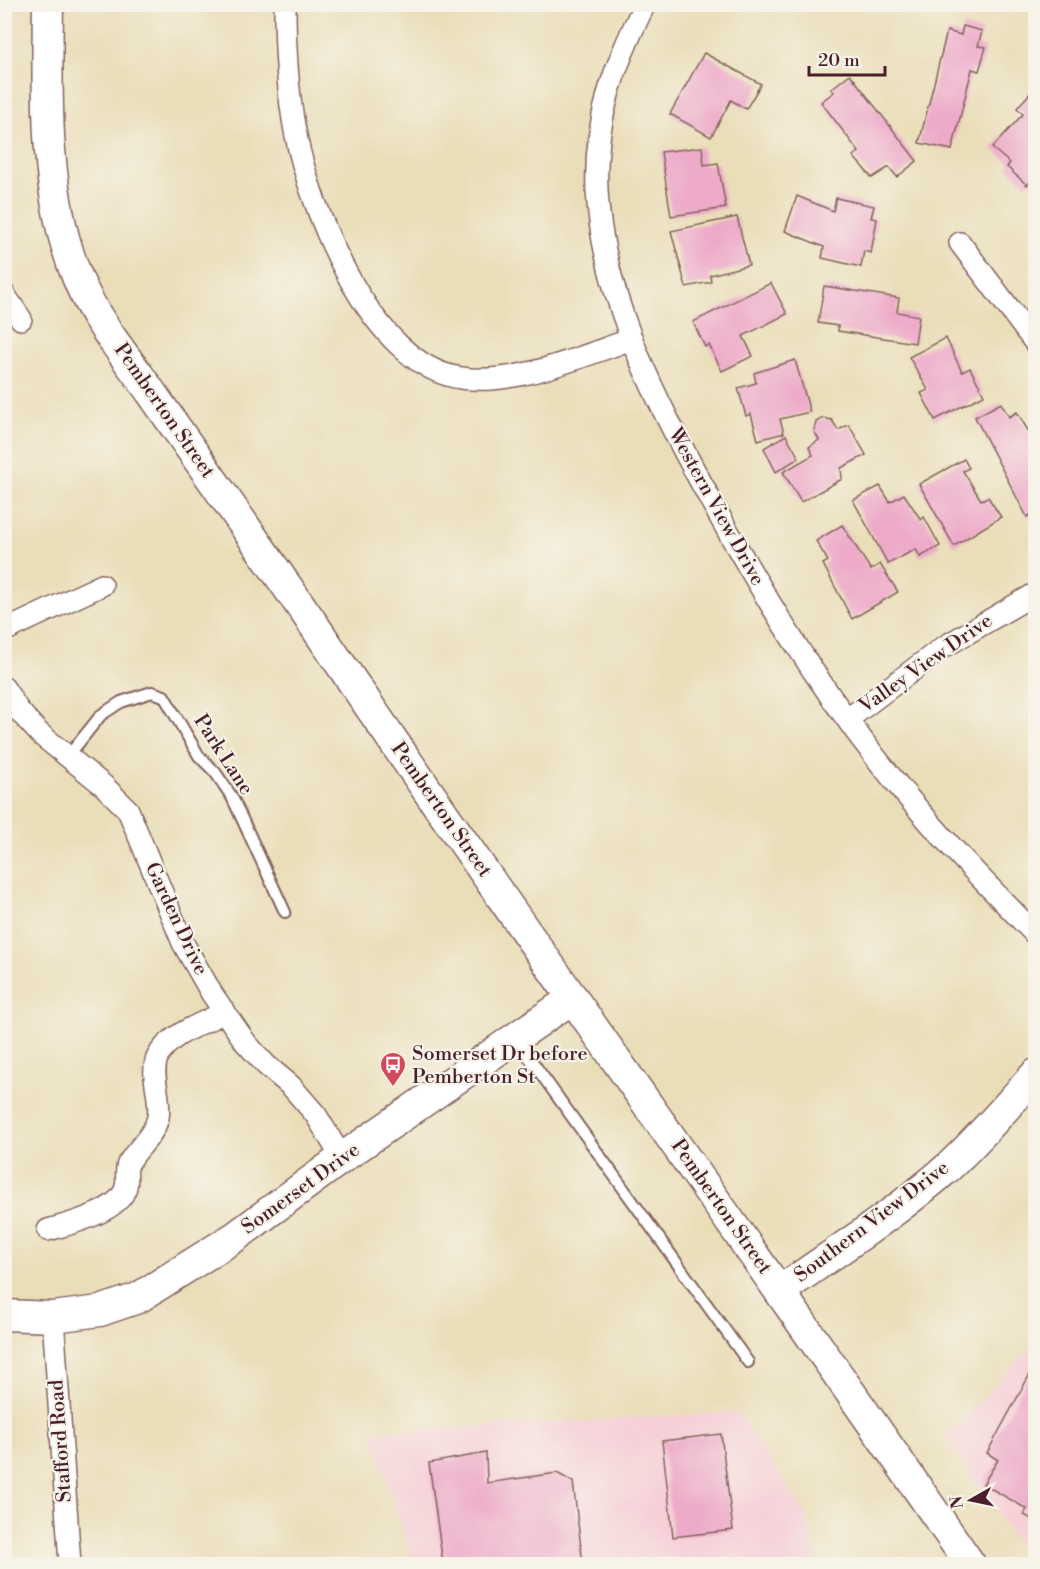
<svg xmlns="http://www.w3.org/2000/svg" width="1040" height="1569" viewBox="0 0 1040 1569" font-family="'Libre Bodoni',serif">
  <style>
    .built { fill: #f6cfd7 }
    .building { fill: #edaac9 }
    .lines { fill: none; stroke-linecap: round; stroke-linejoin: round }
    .lane-casing { stroke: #82625d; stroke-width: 14 }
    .street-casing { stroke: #82625d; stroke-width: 24 }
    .secondary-casing { stroke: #82625d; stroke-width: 33 }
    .lane { stroke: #fff; stroke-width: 10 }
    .street { stroke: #fff; stroke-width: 21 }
    .secondary { stroke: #fff; stroke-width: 30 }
    .labels { text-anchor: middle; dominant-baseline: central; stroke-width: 4.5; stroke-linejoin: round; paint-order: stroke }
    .street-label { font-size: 20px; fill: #4a1f2b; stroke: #f7f3e8 }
    .poi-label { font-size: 20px; fill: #4a1f2b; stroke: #f7f3e8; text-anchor: start }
  </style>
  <rect width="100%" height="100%" fill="#f7f3e8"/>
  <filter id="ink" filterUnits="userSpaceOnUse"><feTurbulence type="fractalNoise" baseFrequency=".0167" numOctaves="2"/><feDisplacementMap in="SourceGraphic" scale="12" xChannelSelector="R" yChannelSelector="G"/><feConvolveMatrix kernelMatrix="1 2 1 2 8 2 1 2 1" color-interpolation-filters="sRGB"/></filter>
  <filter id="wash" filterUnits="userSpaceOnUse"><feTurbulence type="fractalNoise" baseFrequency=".008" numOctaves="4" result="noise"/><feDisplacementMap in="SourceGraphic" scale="24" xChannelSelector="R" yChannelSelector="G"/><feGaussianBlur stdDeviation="1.35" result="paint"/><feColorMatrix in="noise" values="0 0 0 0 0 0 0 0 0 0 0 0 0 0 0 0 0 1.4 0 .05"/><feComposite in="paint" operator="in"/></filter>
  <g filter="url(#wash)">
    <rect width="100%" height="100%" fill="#eadeb9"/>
    <g class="built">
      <polygon points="1035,1343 1035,1564 1032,1564 945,1438"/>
      <polygon points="738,1412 807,1516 816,1564 413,1564 372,1433"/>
    </g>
    <g id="blocks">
      <g class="building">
        <polygon points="963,26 982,31 978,46 986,47 979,71 972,69 952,150 919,143 947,31 961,35"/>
        <polygon points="704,53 761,84 746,109 731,100 711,137 670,114"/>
        <polygon points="850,74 917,161 897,177 889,167 872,178 853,156 859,152 821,102 834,92 831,89"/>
        <polygon points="1031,92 1036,96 1036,185 1031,181 1027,185 1007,167 1010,163 992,148 1023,114 1017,108"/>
        <polygon points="702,147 704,165 718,163 726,208 671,216 661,152"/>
        <polygon points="797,196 833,211 836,198 874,206 871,218 877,219 871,253 864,251 861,267 822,258 824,247 785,231"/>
        <polygon points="737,217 749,265 710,275 711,282 686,287 671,231"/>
        <polygon points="771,283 787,314 743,336 753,356 722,371 709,345 705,347 693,322"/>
        <polygon points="824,286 899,298 897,312 919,316 915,343 838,331 838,326 818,323"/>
        <polygon points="946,338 962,372 970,368 984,395 935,420 921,393 928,390 909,357"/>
        <polygon points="795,360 810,412 780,419 784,433 758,440 751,414 746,416 738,388 756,383 754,373"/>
        <polygon points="1001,403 1009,417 1017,412 1036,444 1036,512 1027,517 975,417"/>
        <polygon points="823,418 832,420 838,430 849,425 866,455 841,468 842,479 801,502 783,472 813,455 809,447 819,440 814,431 816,422"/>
        <polygon points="786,435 799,458 776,472 764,448"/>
        <polygon points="964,459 969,468 963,471 981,500 988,497 1001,517 954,546 919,484"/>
        <polygon points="880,486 890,502 904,494 921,520 924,517 940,546 920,557 916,549 888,564 853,500"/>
        <polygon points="842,525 871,570 880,564 898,592 852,619 823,564 828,561 816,541"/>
        <polygon points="1036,1363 1036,1521 1024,1515 1027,1509 983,1484 998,1460 987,1453"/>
        <polygon points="721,1434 733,1530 673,1537 662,1441"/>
        <polygon points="486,1453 487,1483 557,1473 573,1482 583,1564 443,1564 429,1463"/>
      </g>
    </g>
  </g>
  <g filter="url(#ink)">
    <use href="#blocks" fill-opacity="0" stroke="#82625d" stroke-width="1.5"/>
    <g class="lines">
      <defs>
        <g id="lane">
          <polyline points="69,755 101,715 121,702 152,692 164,696 199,756 215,772 232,797 285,912"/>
          <polyline points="516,1039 748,1362"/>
        </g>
        <g id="street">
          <path d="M 285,4 C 285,47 287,88 295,131 C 310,209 371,366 461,378 C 515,386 582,356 632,339"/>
          <path d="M 645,4 C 614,66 594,119 597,190 C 602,291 650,389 698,477 C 756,584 819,690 897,784 C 940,837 988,886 1036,935"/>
          <polyline points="960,243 1036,344"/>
          <polyline points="4,294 21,319"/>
          <polyline points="4,631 102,585"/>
          <polyline points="4,688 19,711 40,734 103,785 128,810 183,943 212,994 246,1043 266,1065 291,1086 316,1115 342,1158"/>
          <polyline points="848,719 942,648 1036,593"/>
          <path d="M 48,1230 C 69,1224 120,1212 126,1187 C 128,1180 125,1171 128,1164 C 137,1148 153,1137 158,1118 C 162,1098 150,1076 157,1058 C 168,1034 204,1023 225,1012"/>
          <polyline points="53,1317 70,1564"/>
        </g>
        <g id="secondary">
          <path d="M 48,4 C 47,93 43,196 78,279 C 95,321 127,358 153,395 C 204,468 256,541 307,615 C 524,935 751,1247 970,1564"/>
          <path d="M 781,1290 C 836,1252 893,1215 944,1171 C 977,1142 1005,1107 1036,1074"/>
          <polyline points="4,1315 53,1317 100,1311 138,1298 235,1237 342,1158 573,998"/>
        </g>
      </defs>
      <use href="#lane" class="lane-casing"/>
      <use href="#street" class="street-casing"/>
      <use href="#secondary" class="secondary-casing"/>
      <use href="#lane" class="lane"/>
      <use href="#street" class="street"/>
      <use href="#secondary" class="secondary"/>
    </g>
  </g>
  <defs>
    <symbol id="bus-pin" viewBox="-11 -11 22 30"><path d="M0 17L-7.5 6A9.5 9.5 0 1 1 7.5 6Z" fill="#d1495b" stroke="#f7f3e8"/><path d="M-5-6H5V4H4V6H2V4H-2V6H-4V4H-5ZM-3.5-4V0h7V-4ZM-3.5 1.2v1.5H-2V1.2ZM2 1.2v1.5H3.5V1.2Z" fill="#fff"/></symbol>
  </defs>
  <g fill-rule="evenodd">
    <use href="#bus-pin" x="378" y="1050" width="30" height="40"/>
  </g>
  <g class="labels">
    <g class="street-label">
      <text transform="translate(164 411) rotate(55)">Pemberton Street</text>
      <text transform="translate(716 507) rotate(61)">Western View Drive</text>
      <text transform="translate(926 664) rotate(-35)">Valley View Drive</text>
      <text transform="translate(223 755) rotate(57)">Park Lane</text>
      <text transform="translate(441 810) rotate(55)">Pemberton Street</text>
      <text transform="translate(176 919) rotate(65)">Garden Drive</text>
      <text transform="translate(301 1189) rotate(-36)">Somerset Drive</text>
      <text transform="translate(721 1207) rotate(55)">Pemberton Street</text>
      <text transform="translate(872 1222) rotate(-37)">Southern View Drive</text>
      <text transform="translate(61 1441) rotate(-94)">Stafford Road</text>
    </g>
    <g class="poi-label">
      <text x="412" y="1054">Somerset Dr before<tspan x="412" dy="23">Pemberton St</tspan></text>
    </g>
  </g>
  <rect width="1040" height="1569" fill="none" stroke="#f7f3e8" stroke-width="24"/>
  <g transform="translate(971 1500) rotate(261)" stroke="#f7f3e8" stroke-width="4.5" paint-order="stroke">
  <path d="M0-4.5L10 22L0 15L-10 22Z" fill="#4a1f2b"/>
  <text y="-9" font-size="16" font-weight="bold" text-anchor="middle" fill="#4a1f2b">N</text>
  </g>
  <path d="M809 66v9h76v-9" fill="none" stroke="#4a1f2b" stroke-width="3"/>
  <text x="818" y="66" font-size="18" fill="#4a1f2b" stroke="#f7f3e8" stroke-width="4.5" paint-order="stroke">20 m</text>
</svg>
